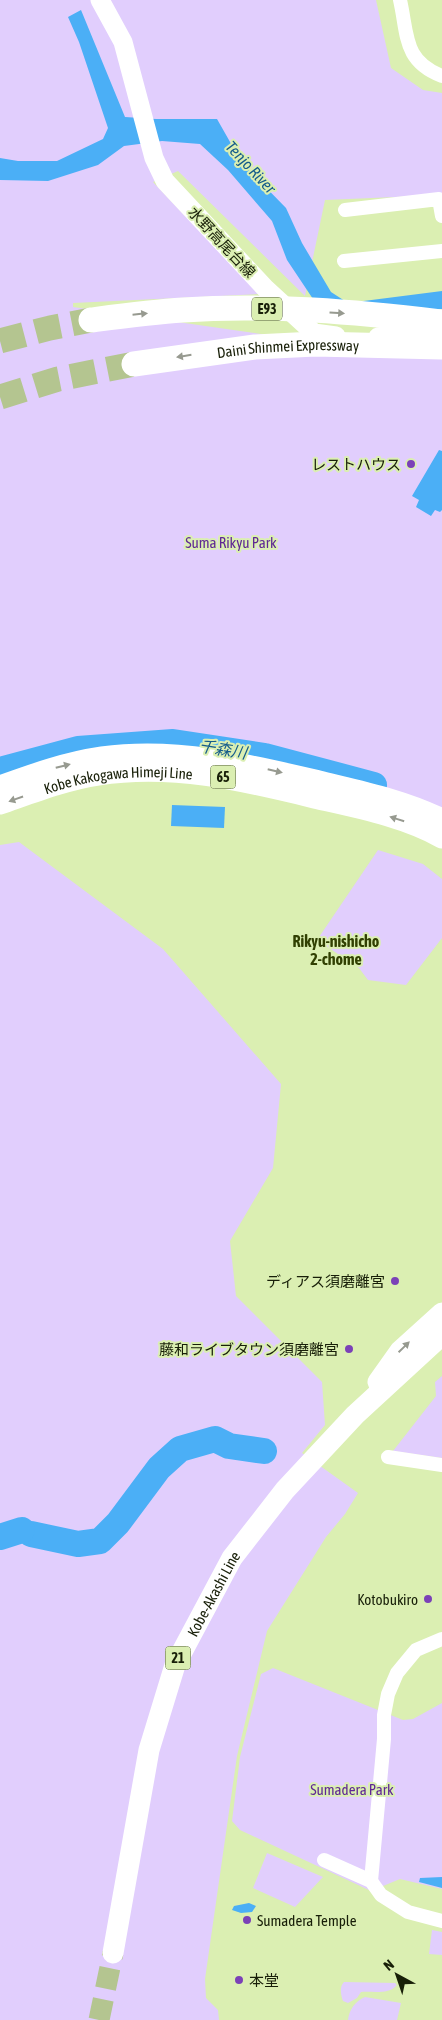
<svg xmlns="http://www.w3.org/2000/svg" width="442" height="2020" viewBox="0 0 442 2020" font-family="'Asap Condensed','Noto Sans JP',sans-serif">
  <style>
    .green { fill: #e1cefd }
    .water { fill: #4baff6 }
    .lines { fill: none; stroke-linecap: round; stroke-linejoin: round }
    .river { stroke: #4baff6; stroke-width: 26 }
    .primary-tunnel { stroke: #b4c590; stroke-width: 21; stroke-dasharray: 21 11; stroke-linecap: butt }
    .highway-tunnel { stroke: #b4c590; stroke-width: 25; stroke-dasharray: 25 12; stroke-linecap: butt }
    .street { stroke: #fff; stroke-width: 14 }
    .secondary { stroke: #fff; stroke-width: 19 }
    .primary { stroke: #fff; stroke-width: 21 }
    .highway { stroke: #fff; stroke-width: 25 }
    .oneway { fill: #979a90 }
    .poi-dot { fill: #7b41b7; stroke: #dbefb2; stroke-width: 2 }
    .labels { text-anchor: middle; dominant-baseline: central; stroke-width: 4; stroke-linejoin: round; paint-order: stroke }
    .shield { fill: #dbefb2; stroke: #525d3b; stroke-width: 1 }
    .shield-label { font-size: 14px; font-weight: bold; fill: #181f08 }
    .street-label { font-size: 15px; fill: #181f08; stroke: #dbefb2 }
    .poi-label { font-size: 15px; fill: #181f08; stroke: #dbefb2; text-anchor: end }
    .park-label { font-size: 15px; fill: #5f2794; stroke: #dbefb2 }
    .water-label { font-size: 16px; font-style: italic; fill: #155c8b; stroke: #dbefb2 }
    .neighbourhood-label { font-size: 16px; font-weight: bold; fill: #314002; stroke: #dbefb2 }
  </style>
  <rect width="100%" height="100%" fill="#dbefb2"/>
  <g class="green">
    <polygon points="0,0 376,0 391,68 423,90 442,93 442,195 325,200 305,296 178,171 153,182 259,294 73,303 73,307 303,340 442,344 442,810 171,745 64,753 0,772"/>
    <polygon points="19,842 163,949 281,1084 273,1168 230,1241 236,1296 322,1382 325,1425 302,1453 358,1493 345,1514 326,1537 267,1631 237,1756 205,1979 206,1998 218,2010 219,2020 0,2020 0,845"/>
    <polygon points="378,850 423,864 442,879 442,938 406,985 368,980 359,968 317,940"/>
    <polygon points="442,1376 442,1458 393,1451 436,1396 435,1382"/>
    <polygon points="273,1668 403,1720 413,1719 442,1703 442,1889 400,1879 371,1891 240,1830 232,1821 240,1757 261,1674"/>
    <polygon points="267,1853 323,1877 295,1907 253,1888"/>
    <polygon points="432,1930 442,1932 442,1955 429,1954"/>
    <path d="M 344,1982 L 395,1983 L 397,1985 C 389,1995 373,1991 361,1992 L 357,1998 L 348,2003 L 343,2001 C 341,1995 339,1987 344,1982 Z"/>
    <path d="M 365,1997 L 401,2003 L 397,2020 L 348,2020 C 349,2010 355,2001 365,1997 Z"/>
  </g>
  <g class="water">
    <polygon points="81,10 125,117 156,119 217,119 242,163 286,208 302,243 331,292 348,303 442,291 442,309 423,310 317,305 287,260 272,221 228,170 200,144 162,141 124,146 98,165 48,181 0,180 0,158 18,161 57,161 103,139 108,128 79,42 68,17"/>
    <polygon points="439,450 442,451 442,510 440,512 435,510 431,516 416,507 419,500 412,496"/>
    <polygon points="172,805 225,807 224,828 171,826"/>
    <polygon points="442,1877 442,1888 419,1882 420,1878"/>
    <polygon points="249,1903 256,1906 252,1912 241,1913 232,1910 234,1906"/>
  </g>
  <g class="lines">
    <g class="river">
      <polyline points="0,770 78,749 173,742 265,756 374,785"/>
      <polyline points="31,1534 78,1544 100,1541 118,1523 159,1468 180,1449 215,1439 229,1446 264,1451"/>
      <polyline points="0,1537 22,1530"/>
    </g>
    <polyline class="primary-tunnel" points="99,2020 113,1953"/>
    <g class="highway-tunnel">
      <polyline points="0,341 50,328 91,320"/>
      <polyline points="0,397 58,379 134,364"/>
    </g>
    <g class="street">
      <path d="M 400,0 C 408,35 403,61 442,76"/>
      <polyline points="345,210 439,199 442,216"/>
      <polyline points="344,261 442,251"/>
      <polyline points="388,1457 442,1465"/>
      <polyline points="324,1860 371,1881 381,1895 408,1912 442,1921"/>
      <polyline points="371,1881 384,1739 384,1715 388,1694 397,1673 416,1650 442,1639"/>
    </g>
    <g class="secondary">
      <polyline points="100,0 123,42 154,158 165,181 265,288 314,333 336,336"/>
      <polyline points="378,337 440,328"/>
    </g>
    <g class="primary">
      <path d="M 0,786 C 33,774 67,762 102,757 C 176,747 247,764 319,781 C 360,791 404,800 442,819"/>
      <path id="s1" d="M 0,804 C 32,793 65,780 98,775 C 177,763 248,782 323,800 C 363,809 406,818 442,838"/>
      <polyline points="378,1382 400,1351 442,1313"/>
      <path id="s2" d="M 113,1953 L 149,1750 L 175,1665 L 232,1558 L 285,1490 L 355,1415 L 442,1335"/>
    </g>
    <g class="highway">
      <path d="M 91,320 C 122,316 152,312 183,310 C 269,304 357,312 442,322"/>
      <path id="s3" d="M 134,364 L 255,347 L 315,344 L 442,347"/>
    </g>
  </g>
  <defs><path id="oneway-solid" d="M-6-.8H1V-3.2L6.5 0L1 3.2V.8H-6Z" transform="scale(1.25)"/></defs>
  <g class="oneway">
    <use href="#oneway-solid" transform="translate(337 313) rotate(4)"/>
    <use href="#oneway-solid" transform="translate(140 314) rotate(-6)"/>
    <use href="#oneway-solid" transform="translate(184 356) rotate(171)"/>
    <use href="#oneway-solid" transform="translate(63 766) rotate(-14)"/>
    <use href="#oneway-solid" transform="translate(275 771) rotate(13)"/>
    <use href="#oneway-solid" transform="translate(16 799) rotate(161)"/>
    <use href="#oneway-solid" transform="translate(397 819) rotate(-163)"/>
    <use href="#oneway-solid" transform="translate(404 1347) rotate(-44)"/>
  </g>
  <g class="poi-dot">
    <circle cx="411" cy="464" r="5"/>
    <circle cx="395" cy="1281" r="5"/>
    <circle cx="349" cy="1349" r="5"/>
    <circle cx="428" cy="1599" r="5"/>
    <circle cx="247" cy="1920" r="5"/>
    <circle cx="239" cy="1980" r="5"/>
  </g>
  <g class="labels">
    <g class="shield">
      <rect x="252" y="297.5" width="30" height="23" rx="4"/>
      <rect x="210.5" y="765.5" width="25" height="23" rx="4"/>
      <rect x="165.5" y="1646.5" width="25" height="23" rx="4"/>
    </g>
    <g class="shield-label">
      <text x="267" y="309">E93</text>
      <text x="223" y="777">65</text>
      <text x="178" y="1658">21</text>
    </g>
    <g class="street-label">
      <text transform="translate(222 242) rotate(47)">水野高尾台線</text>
      <text stroke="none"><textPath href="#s3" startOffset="155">Daini Shinmei Expressway</textPath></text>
      <text stroke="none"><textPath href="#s1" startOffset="122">Kobe Kakogawa Himeji Line</textPath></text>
      <text stroke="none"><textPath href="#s2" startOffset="376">Kobe-Akashi Line</textPath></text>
    </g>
    <g class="poi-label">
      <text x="401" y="464">レストハウス</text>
      <text x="385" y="1281">ディアス須磨離宮</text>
      <text x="339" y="1349">藤和ライブタウン須磨離宮</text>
      <text x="418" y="1599">Kotobukiro</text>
      <text x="257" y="1920" text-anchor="start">Sumadera Temple</text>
      <text x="249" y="1980" text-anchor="start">本堂</text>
    </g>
    <g class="park-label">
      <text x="231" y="542">Suma Rikyu Park</text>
      <text x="352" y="1789">Sumadera Park</text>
    </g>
    <g class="water-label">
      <text transform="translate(251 167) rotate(47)">Tenjo River</text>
      <text transform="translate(223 749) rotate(9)">千森川</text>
    </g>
    <g class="neighbourhood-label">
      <text x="336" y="941">Rikyu-nishicho<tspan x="336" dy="18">2-chome</tspan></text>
    </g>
  </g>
  <g transform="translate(397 1975) rotate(320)" stroke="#dbefb2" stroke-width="4" paint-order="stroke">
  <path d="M0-4L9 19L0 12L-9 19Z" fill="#181f08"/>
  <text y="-8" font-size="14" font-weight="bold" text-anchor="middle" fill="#181f08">N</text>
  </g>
</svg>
